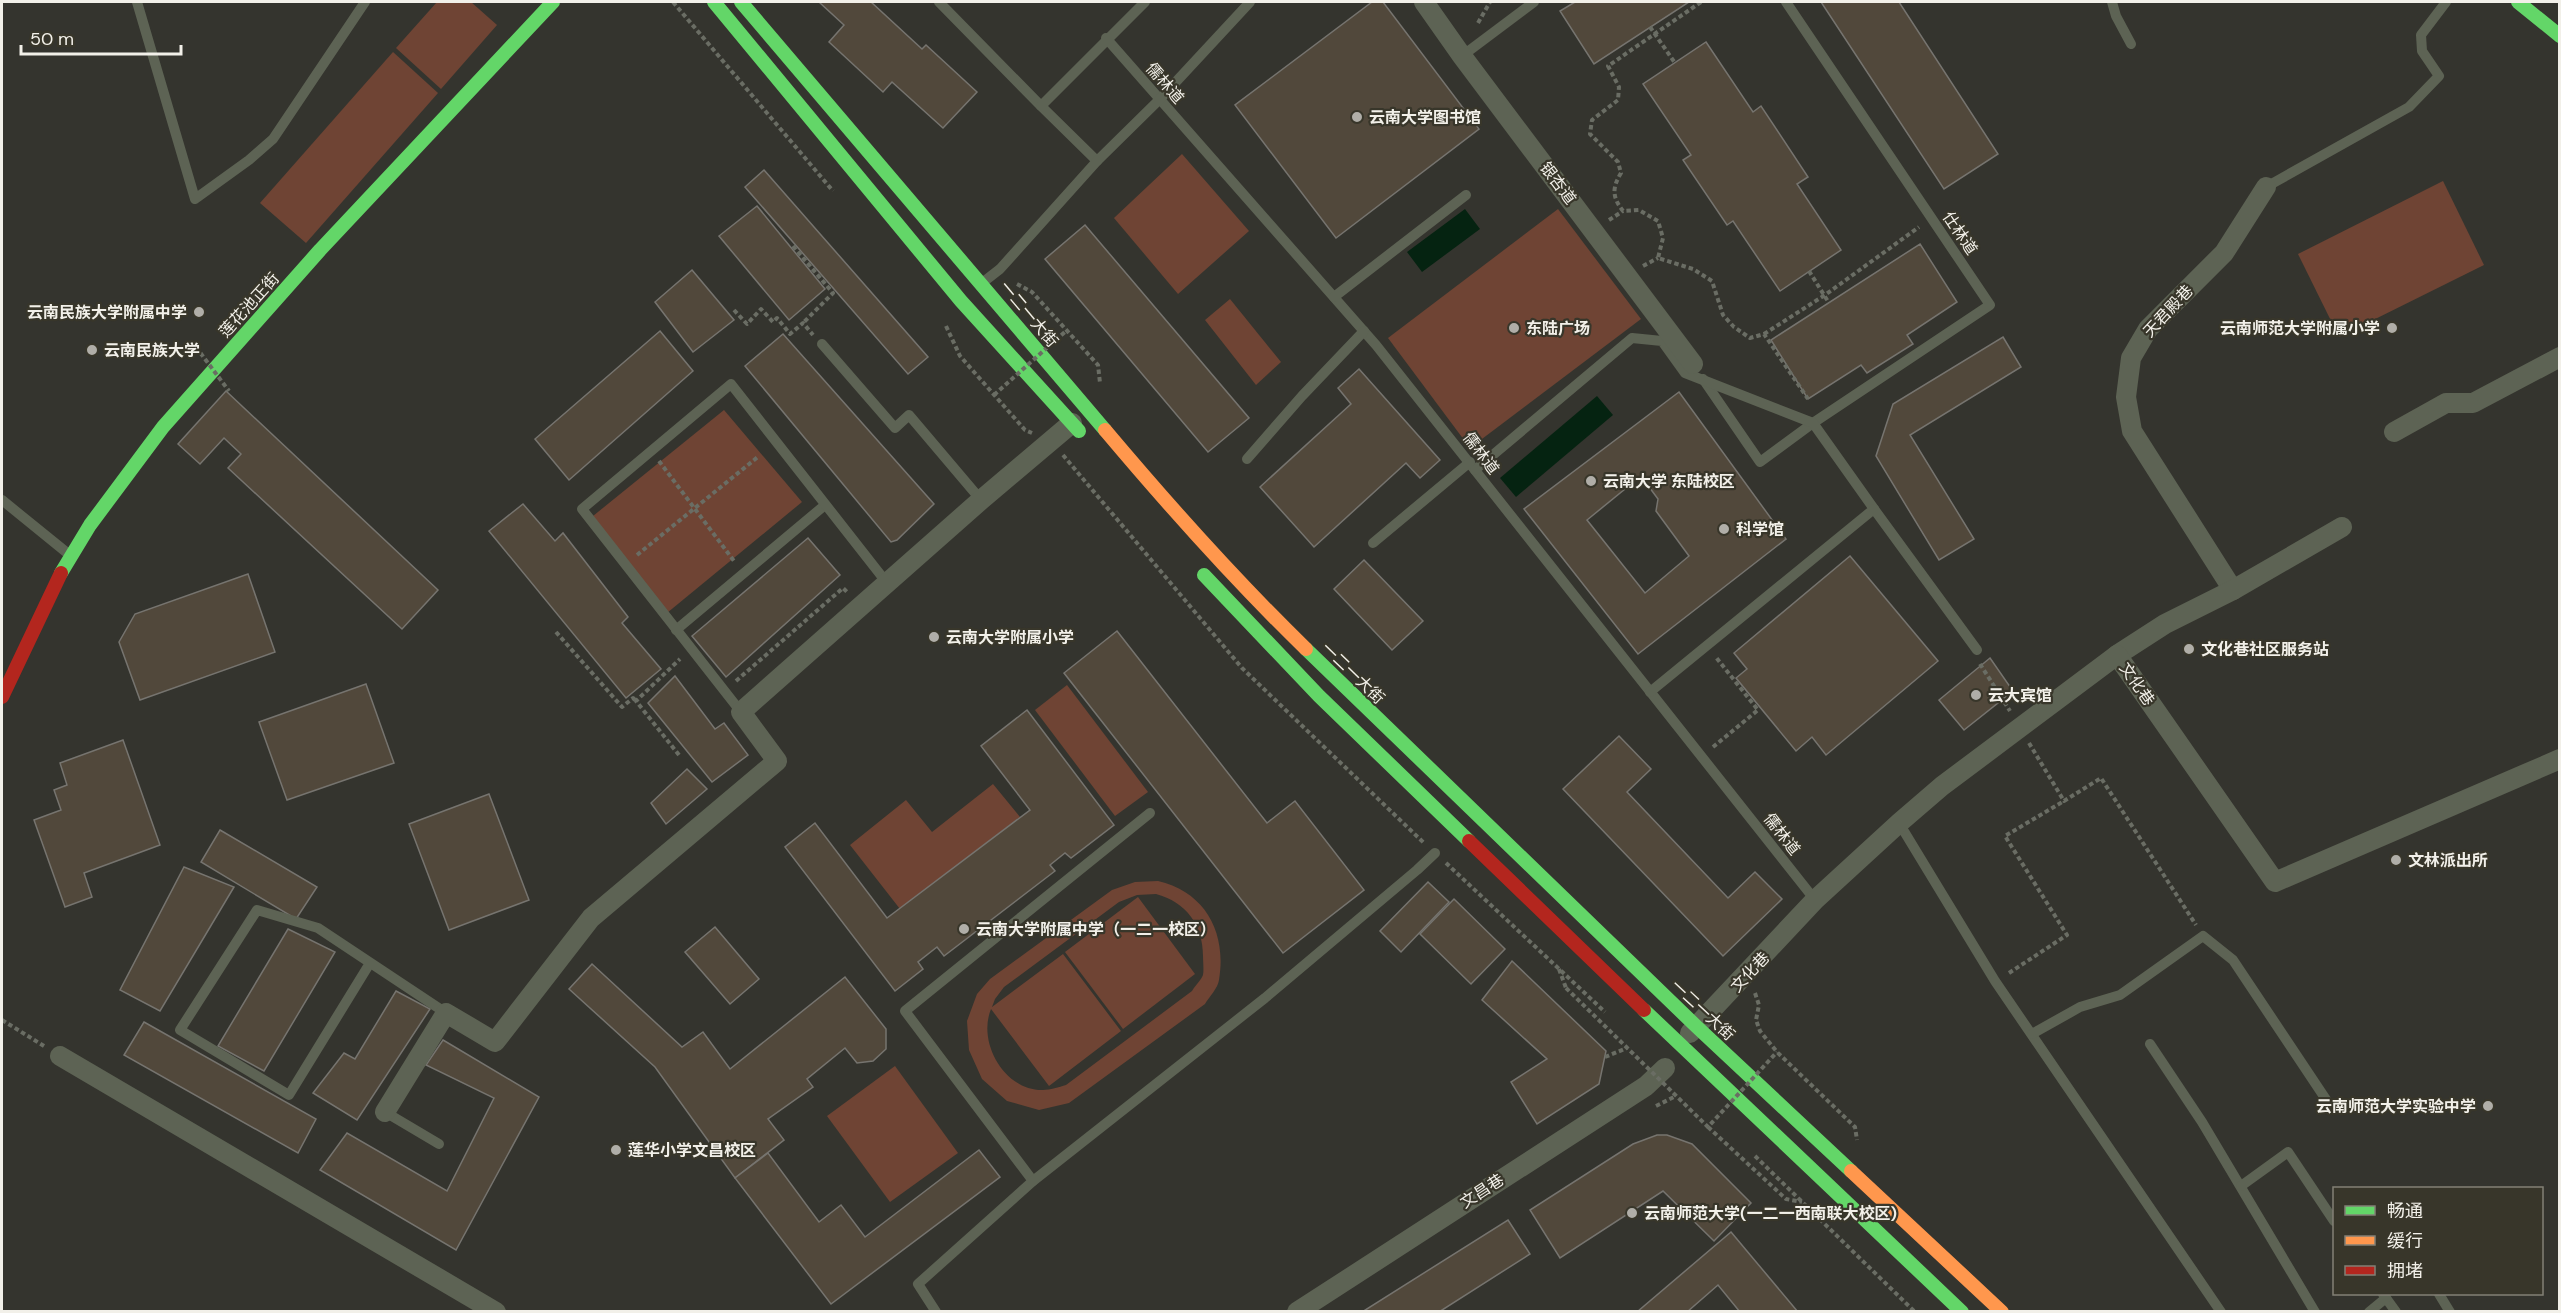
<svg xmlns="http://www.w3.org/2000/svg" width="2561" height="1313" viewBox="0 0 2561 1313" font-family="'DM Sans','Noto Sans SC',sans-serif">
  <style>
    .green { fill: #6f4434; fill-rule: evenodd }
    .water { fill: #052311 }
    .building { fill: #51483b; stroke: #76746f; stroke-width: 1.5; fill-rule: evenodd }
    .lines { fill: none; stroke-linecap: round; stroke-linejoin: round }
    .path { stroke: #6a6d64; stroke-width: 4; stroke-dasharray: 4.5 3; stroke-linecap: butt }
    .lane { stroke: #5d6354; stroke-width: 10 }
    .street { stroke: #5d6354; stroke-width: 20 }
    .fast { stroke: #63d668; stroke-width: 14 }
    .slow { stroke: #ff974d; stroke-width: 14 }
    .jam { stroke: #b3261e; stroke-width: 14 }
    .path-bridge { stroke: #6a6d64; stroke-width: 4; stroke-dasharray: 4.5 3; stroke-linecap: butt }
    .poi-dot { fill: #b0aea8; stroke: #38362a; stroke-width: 2 }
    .labels { text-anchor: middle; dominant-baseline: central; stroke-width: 4.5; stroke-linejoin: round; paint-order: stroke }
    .street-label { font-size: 16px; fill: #f2f0e9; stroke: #38362a }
    .poi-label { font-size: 16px; font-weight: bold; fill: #f2f0e9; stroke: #38362a; text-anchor: start }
  </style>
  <rect width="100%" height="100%" fill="#34342e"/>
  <g class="green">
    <polygon points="437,2 471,2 497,25 441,89 396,48"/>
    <polygon points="393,52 438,93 306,243 260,203"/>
    <polygon points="1182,154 1249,231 1178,294 1114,218"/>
    <polygon points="2443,181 2484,265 2339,337 2298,254"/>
    <polygon points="1558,209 1641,319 1470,448 1388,338"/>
    <polygon points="1230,299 1281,362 1256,385 1205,320"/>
    <polygon points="724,410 802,502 667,613 593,516"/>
    <polygon points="1067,685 1148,792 1115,816 1035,710"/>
    <polygon points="993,784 1020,817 900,909 850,845 906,800 932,832"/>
    <path d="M 1158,881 C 1205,892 1227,932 1219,980 C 1218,988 1209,997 1205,1004 L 1069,1103 L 1039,1110 L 1007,1101 L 982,1079 L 969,1050 L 967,1021 L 977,994 L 990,979 L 1112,890 L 1135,882 ZM 1156,894 C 1186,902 1203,925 1203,956 C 1203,961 1204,970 1203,975 C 1201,980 1195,986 1192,991 L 1066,1085 C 1059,1087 1050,1090 1043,1090 C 1005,1091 977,1043 991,1009 L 1049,1086 L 1121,1031 L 1063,954 L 992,1007 L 995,999 L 1004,987 L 1119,902 L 1137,895 Z"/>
    <polygon points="1138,897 1195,974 1123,1029 1065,952"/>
    <polygon points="895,1066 958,1153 890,1202 827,1116"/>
  </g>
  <g class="water">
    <polygon points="1465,209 1480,229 1422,272 1407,252"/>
    <polygon points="1597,396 1613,415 1516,497 1500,478"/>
  </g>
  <g class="building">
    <polygon points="819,2 871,2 922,49 926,45 977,92 943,128 892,82 883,92 829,42 844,25"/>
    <polygon points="1372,2 1383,2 1479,129 1336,238 1235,105"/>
    <polygon points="1575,2 1689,2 1594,64 1560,11"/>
    <polygon points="1821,2 1899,2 1998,154 1944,189"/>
    <polygon points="1706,42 1753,112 1761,106 1808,177 1797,184 1841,250 1780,291 1733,221 1727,225 1683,160 1691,155 1643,84"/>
    <polygon points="764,170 928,357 908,374 745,187"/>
    <polygon points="757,206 825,289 789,320 719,236"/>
    <polygon points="1085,225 1249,418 1208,452 1045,259"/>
    <polygon points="1920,244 1957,302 1907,335 1913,344 1867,373 1861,365 1808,399 1771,340"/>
    <polygon points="692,270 734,320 693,352 655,302"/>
    <polygon points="660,331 693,371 569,480 535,439"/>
    <polygon points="783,334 934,504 897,540 891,542 745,366"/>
    <polygon points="2003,337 2021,367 1910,435 1974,539 1939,560 1876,456 1893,404"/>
    <polygon points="1359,369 1440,460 1420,478 1406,463 1314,547 1260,487 1351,404 1338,388"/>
    <polygon points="226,391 438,590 402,629 228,468 241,454 224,438 200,464 178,444"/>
    <path d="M 1679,392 L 1786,539 L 1638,654 L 1524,509 ZM 1641,476 L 1658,499 L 1656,511 L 1689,556 L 1645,593 L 1587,520 Z"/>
    <polygon points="523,504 555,541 563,533 628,617 622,623 661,669 626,698 489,531"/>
    <polygon points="808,538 840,575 726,677 692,636"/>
    <polygon points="1850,556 1938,661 1826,755 1812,737 1796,751 1736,678 1747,669 1734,653"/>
    <polygon points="1364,560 1423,621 1392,650 1334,589"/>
    <polygon points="248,574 275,652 140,700 119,642 135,614"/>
    <polygon points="1117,631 1267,823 1295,801 1364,890 1283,953 1064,673"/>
    <polygon points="1990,658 2013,691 1964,730 1939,700"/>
    <polygon points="675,676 715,729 724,723 748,755 712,782 648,703"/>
    <polygon points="366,684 394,763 287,800 259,722"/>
    <polygon points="1027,710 1114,825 1071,858 1065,853 1050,865 1055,871 944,956 937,947 918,962 923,969 895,991 785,847 815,823 887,918 1030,810 981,746"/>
    <polygon points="1619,736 1651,769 1627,792 1728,898 1755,872 1782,899 1723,956 1563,789"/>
    <polygon points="123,740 160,845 84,873 92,897 65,907 34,820 61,810 54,790 67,785 60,763"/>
    <polygon points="687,769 707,789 666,824 651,803"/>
    <polygon points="489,794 529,900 449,930 409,824"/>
    <polygon points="220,830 317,887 296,919 201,862"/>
    <polygon points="184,867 234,887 160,1011 120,990"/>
    <polygon points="1428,882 1449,902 1401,952 1380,931"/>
    <polygon points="1454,899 1505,949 1471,984 1420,934"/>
    <polygon points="715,927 759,979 730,1004 685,952"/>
    <polygon points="288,929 335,952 264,1071 218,1046"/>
    <polygon points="1512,961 1606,1051 1599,1084 1537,1124 1511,1082 1547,1059 1482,1000"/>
    <polygon points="592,964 682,1047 703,1032 730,1069 845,977 886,1029 886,1049 873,1061 857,1063 845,1048 807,1079 813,1087 768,1119 784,1140 735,1178 655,1067 569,989"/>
    <polygon points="396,991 430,1009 357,1120 313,1093 344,1053 355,1059"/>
    <polygon points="144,1022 316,1119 298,1153 124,1055"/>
    <polygon points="443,1040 539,1097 456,1250 320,1170 347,1133 447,1191 494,1098 426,1065"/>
    <polygon points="1657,1135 1667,1135 1692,1144 1751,1203 1714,1241 1663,1191 1560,1258 1530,1210 1633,1144"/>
    <polygon points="979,1150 1000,1177 831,1304 735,1178 768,1153 819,1222 841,1205 865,1237"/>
    <polygon points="1508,1220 1530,1254 1439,1312 1362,1312"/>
    <polygon points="1731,1232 1798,1312 1740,1312 1718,1285 1687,1312 1637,1312"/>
  </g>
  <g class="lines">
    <g class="path">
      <polyline points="673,2 833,191"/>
      <path d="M 1701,2 L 1608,66 L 1619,87 L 1618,100 L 1592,120 L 1590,134 L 1618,162 L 1621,173 C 1612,188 1612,197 1623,211 L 1639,210 L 1658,221 L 1663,238 L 1658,258 L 1693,269 L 1712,281 L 1723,315 L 1734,327 L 1750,338 L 1764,334 L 1808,399"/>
      <polyline points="1478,23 1490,2"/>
      <polyline points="1609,220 1623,211"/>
      <polyline points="793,246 833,293 803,323"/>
      <polyline points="1643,266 1658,258"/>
      <polyline points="1017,284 1032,292 1098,365 1100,383"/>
      <polyline points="734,310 747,324 761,309 773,322 777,318 790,334 803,323 813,335"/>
      <polyline points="946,326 960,356 1025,430 1032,433"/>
      <polyline points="1764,334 1825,295 1919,227"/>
      <polyline points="1063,455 1242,668 1425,844"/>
      <polyline points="659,461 734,561"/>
      <polyline points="637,555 759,456"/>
      <polyline points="556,632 622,707 633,698 636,701"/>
      <polyline points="1980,664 2010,711"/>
      <polyline points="736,681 843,588 848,593"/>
      <polyline points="2029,743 2064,801 2101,778 2196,925"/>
      <polyline points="1713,747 1758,710 1715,656"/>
      <polyline points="679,755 636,701 680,659"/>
      <polyline points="1446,863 1605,1012"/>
      <polyline points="1559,969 1566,988"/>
      <polyline points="2009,973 2067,935 2005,836 2064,801"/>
      <polyline points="1755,993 1759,1005 1756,1020 1760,1031 1777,1052 1855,1127 1857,1140"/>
      <polyline points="2,1020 44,1046"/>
      <polyline points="1605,1057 1627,1048"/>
      <polyline points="1656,1106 1676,1096"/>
      <polyline points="1708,1127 1786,1199 1802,1202"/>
      <polyline points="1755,1156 1915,1312"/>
    </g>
    <g class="lane">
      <polyline points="137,2 195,199 249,160 273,139 365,2"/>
      <polyline points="939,2 1041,106"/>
      <polyline points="2112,2 2116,16 2131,44"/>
      <polyline points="1106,38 1376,345 1815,900"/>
      <polyline points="1462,56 1534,2"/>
      <polyline points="1097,161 1041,106 1145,2"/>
      <polyline points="2266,187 2409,107 2439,76 2422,51 2421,35 2446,2"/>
      <polyline points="982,283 1000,269 1097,161 1160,99 1250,2"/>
      <polyline points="1334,297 1466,195"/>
      <polyline points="822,344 895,428 909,415 981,500"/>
      <polyline points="1703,379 1760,462 1813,423 1990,305 1786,2"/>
      <polyline points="1247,459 1302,396 1364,331"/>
      <polyline points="1475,470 1632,338 1662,341 1685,373 1813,423 1874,509 1650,692"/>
      <polyline points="2,500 71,556"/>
      <polyline points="1874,509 1977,650"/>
      <polyline points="1373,543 1470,462"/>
      <polyline points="676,630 825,505"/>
      <polyline points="741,712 582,509 731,384 887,583"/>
      <polyline points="1899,823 1995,981 2221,1312"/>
      <polyline points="370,963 289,1095 180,1030 257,910 318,928 446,1013"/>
      <polyline points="2032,1034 2080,1007 2120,995 2203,936 2233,960 2329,1104"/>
      <polyline points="2150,1044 2202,1122 2315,1312"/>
      <polyline points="385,1112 439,1144"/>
      <polyline points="1033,1181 905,1011 1150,813"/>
      <polyline points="2241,1186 2288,1152 2334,1221"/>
      <polyline points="2383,1294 2396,1312"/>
      <polyline points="2439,1294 2450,1312"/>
      <polyline points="936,1312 918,1284 1033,1181 1265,998 1417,870 1435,853"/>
      <polyline points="2369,1312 2386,1298"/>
    </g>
    <g class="street">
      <polyline points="1424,2 1462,56 1693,364"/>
      <polyline points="2394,432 2446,403 2473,403 2560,357"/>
      <polyline points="2233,590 2132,431 2126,397 2131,358 2148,329 2224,253 2266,187"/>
      <polyline points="2117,655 2165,624 2233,590 2342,527"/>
      <polyline points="1690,1033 1815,900 1899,823 1942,786 2117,655 2275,882 2560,759"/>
      <polyline points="60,1056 496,1312"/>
      <polyline points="385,1112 446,1013 495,1042 591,918 777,761 741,712 981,500 1072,423"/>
      <polyline points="1297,1312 1646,1086 1665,1068"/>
    </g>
    <g class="fast">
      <polyline points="714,2 961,301 1079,431"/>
      <polyline points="741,2 1105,430"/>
      <polyline points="2518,2 2560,36"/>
      <polyline points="61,573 90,525 163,427 320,250 553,2"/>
      <polyline points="1204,575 1319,696 1469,841"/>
      <polyline points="1306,649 1697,1027 1851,1171"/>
      <polyline points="1644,1010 1962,1312"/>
    </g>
    <g class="slow">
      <path d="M 1105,430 C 1169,506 1235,580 1306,649"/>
      <polyline points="1851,1171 2002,1312"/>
    </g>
    <g class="jam">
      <polyline points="2,697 61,573"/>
      <polyline points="1469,841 1644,1010"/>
    </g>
    <g class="path-bridge">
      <polyline points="1650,27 1675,63"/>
      <polyline points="1809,271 1829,303"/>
      <polyline points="196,347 229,391"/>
      <polyline points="994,395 1067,330"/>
      <polyline points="1566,988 1708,1127 1777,1052"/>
    </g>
  </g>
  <g class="poi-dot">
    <circle cx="1357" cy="117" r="6"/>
    <circle cx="199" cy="312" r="6"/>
    <circle cx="1514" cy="328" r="6"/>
    <circle cx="2392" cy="328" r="6"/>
    <circle cx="92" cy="350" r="6"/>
    <circle cx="1591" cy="481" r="6"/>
    <circle cx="1724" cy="529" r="6"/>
    <circle cx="934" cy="637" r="6"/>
    <circle cx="2189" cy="649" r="6"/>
    <circle cx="1976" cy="695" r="6"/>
    <circle cx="2396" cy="860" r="6"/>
    <circle cx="964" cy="929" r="6"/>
    <circle cx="2488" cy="1106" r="6"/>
    <circle cx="616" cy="1150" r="6"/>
    <circle cx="1632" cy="1213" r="6"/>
  </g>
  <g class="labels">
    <g class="street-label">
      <text transform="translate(1165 83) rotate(49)">儒林道</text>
      <text transform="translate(1558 183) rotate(53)">银杏道</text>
      <text transform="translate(1960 233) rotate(56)">仕林道</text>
      <text transform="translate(249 305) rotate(-48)">莲花池正街</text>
      <text transform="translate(2168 311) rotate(-47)">天君殿巷</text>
      <text transform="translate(1029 314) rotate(50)">一二一大街</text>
      <text transform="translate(1481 453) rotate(53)">儒林道</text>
      <text transform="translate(1353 673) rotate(44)">一二一大街</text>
      <text transform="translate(2137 684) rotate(55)">文化巷</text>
      <text transform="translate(1782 834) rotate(52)">儒林道</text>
      <text transform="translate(1750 972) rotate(-47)">文化巷</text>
      <text transform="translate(1703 1010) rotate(43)">一二一大街</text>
      <text transform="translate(1482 1191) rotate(-33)">文昌巷</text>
    </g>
    <g class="poi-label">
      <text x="1369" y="117">云南大学图书馆</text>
      <text x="187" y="312" text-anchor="end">云南民族大学附属中学</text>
      <text x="1526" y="328">东陆广场</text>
      <text x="2380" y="328" text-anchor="end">云南师范大学附属小学</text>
      <text x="104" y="350">云南民族大学</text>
      <text x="1603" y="481">云南大学 东陆校区</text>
      <text x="1736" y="529">科学馆</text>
      <text x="946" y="637">云南大学附属小学</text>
      <text x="2201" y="649">文化巷社区服务站</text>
      <text x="1988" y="695">云大宾馆</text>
      <text x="2408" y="860">文林派出所</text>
      <text x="976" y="929">云南大学附属中学（一二一校区）</text>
      <text x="2476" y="1106" text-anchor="end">云南师范大学实验中学</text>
      <text x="628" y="1150">莲华小学文昌校区</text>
      <text x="1644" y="1213">云南师范大学(一二一西南联大校区)</text>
    </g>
  </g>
  <rect width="2561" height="1313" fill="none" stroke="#f2f0e9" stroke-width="6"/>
  <rect x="2333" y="1187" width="210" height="108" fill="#38362a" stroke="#828076" stroke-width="1.5"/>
  <rect x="2345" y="1206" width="30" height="9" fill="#63d668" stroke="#828076" stroke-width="1.5"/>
  <text x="2387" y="1217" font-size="18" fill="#f2f0e9">畅通</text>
  <rect x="2345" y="1236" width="30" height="9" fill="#ff974d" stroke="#828076" stroke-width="1.5"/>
  <text x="2387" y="1247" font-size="18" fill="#f2f0e9">缓行</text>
  <rect x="2345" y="1266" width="30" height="9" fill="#b3261e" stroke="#828076" stroke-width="1.5"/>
  <text x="2387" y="1277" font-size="18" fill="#f2f0e9">拥堵</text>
  <path d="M21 45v9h160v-9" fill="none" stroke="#f2f0e9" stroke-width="3"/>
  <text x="30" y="45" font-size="18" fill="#f2f0e9" stroke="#38362a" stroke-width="4.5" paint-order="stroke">50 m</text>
</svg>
